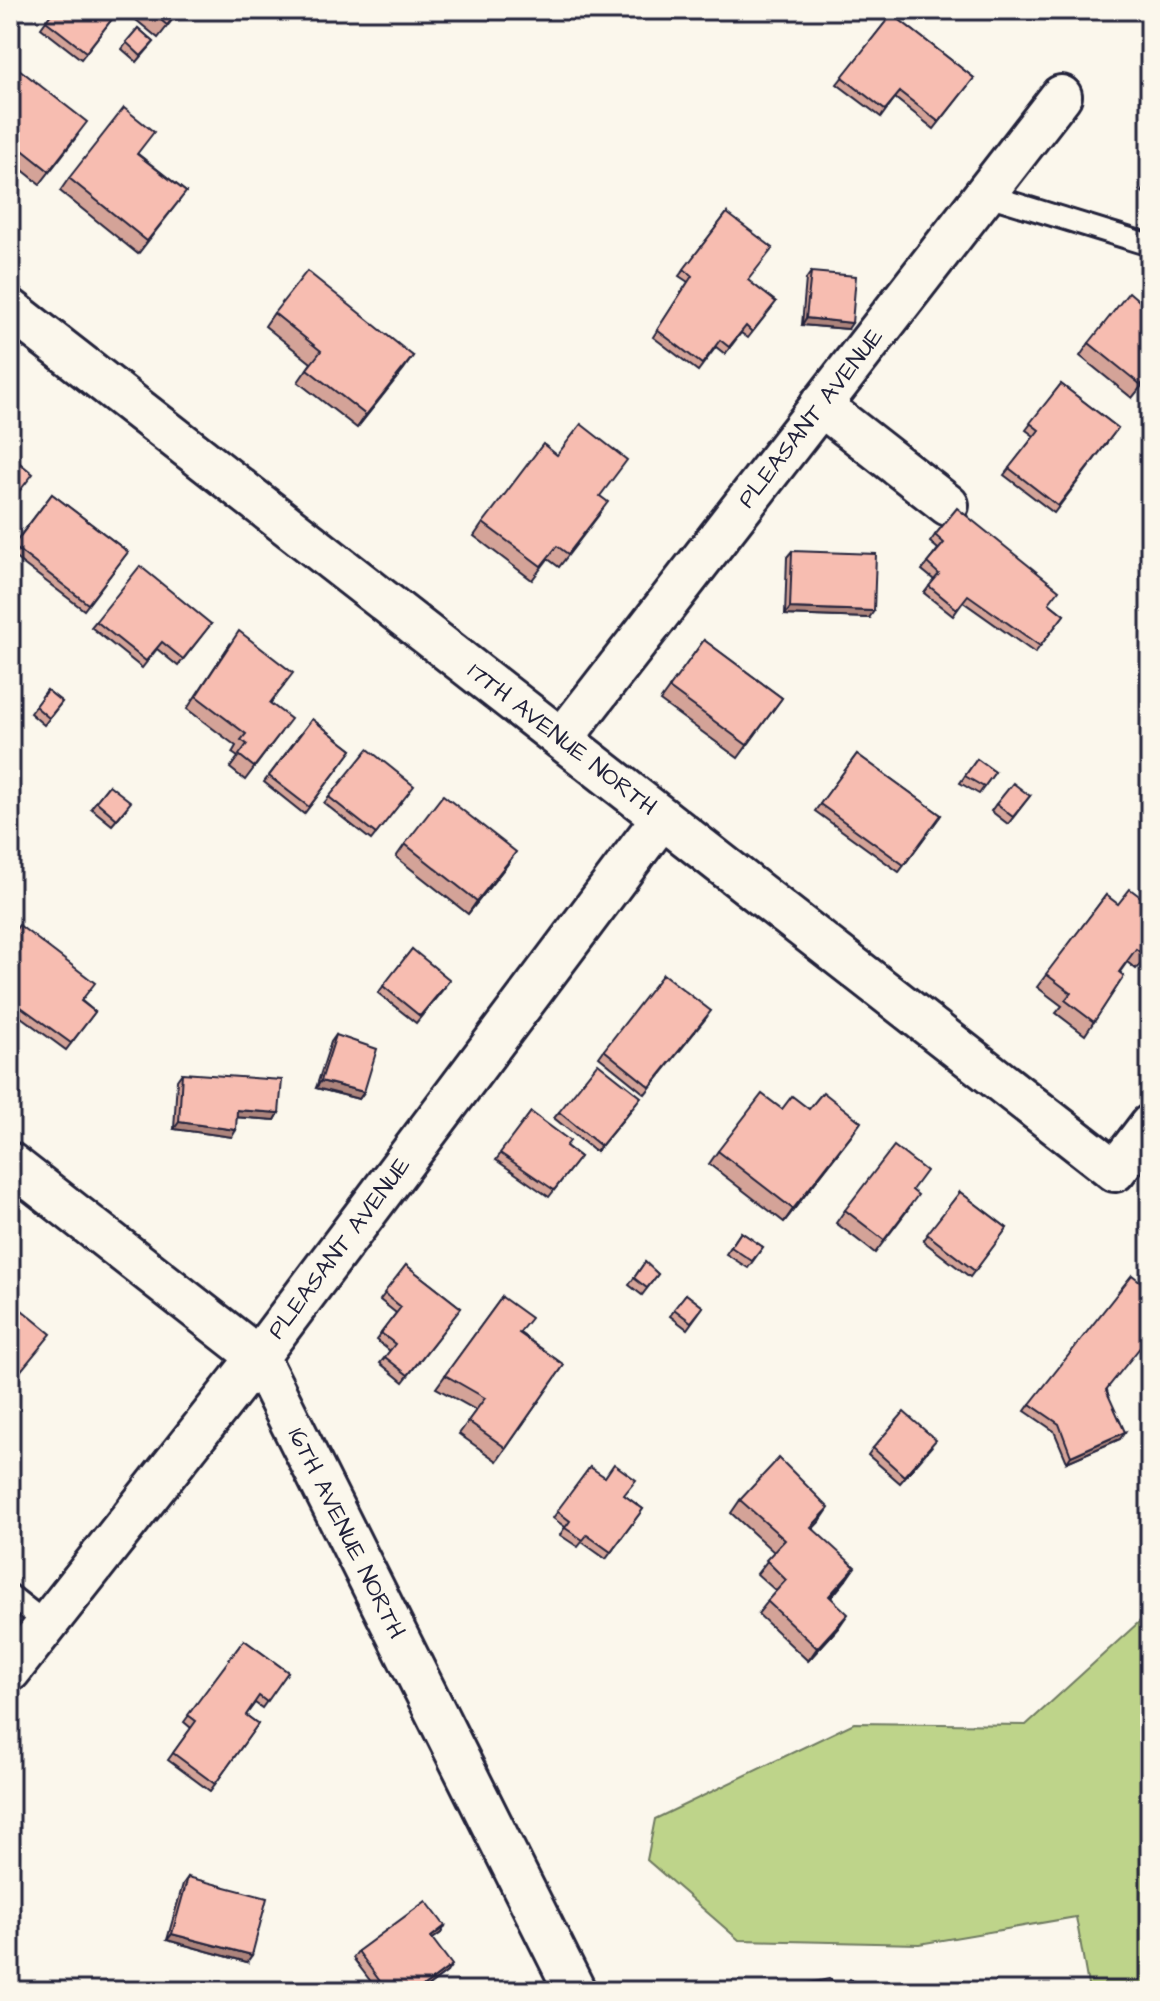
<svg xmlns="http://www.w3.org/2000/svg" width="1160" height="2001" viewBox="0 0 1160 2001" font-family="'Architects Daughter',sans-serif">
  <style>
    .green { fill: #bed48a; stroke: #707b62; stroke-width: 2 }
    .lines { fill: none; stroke-linecap: round; stroke-linejoin: round }
    .service-casing { stroke: #22223b; stroke-width: 26 }
    .minor-casing { stroke: #22223b; stroke-width: 46 }
    .service { stroke: #fbf7ec; stroke-width: 20 }
    .minor { stroke: #fbf7ec; stroke-width: 40 }
    .wall { fill: #d4a398; stroke: #22223b; stroke-width: 2 }
    .shaded-wall { fill: #ad847c; stroke: #22223b; stroke-width: 2 }
    .building { fill: #f7bdb1; stroke: #22223b; stroke-width: 2 }
    .labels { text-anchor: middle; dominant-baseline: central; stroke-width: 6; stroke-linejoin: round; paint-order: stroke }
    .street-label { font-size: 24px; fill: #22223b; stroke: #fbf7ec }
  </style>
  <rect width="100%" height="100%" fill="#fbf7ec"/>
  <filter id="ink" filterUnits="userSpaceOnUse"><feTurbulence type="fractalNoise" baseFrequency=".0125" numOctaves="2"/><feDisplacementMap in="SourceGraphic" scale="16" xChannelSelector="R" yChannelSelector="G"/><feConvolveMatrix kernelMatrix="1 2 1 2 8 2 1 2 1" color-interpolation-filters="sRGB"/></filter>
  <g filter="url(#ink)">
    <polygon class="green" points="1150,1612 1150,1991 1089,1991 1076,1917 919,1944 739,1940 647,1860 655,1819 854,1723 1026,1725"/>
    <g class="lines">
      <defs>
        <g id="service">
          <polyline points="984,194 1150,245"/>
          <polyline points="10,1595 47,1624"/>
        </g>
        <g id="minor">
          <path id="s1" d="M 10,309 L 1115,1171 L 1150,1125"/>
          <polyline points="820,405 948,505"/>
          <path id="s2" d="M 562,739 L 1061,96"/>
          <path id="s3" d="M 10,1163 L 258,1357 L 575,1991"/>
          <path id="s4" d="M 10,1671 L 258,1357 L 662,818"/>
        </g>
      </defs>
      <use href="#service" class="service-casing"/>
      <use href="#minor" class="minor-casing"/>
      <use href="#service" class="service"/>
      <use href="#minor" class="minor"/>
    </g>
    <g class="wall">
      <polygon points="54,10 119,10 81,59 41,28"/>
      <polygon points="124,10 180,10 158,38"/>
      <polygon points="892,14 974,78 934,129 895,98 881,117 837,84"/>
      <polygon points="138,28 154,42 137,62 122,49"/>
      <polygon points="10,62 78,135 40,184 10,160"/>
      <polygon points="138,154 186,192 138,254 60,191 69,178"/>
      <polygon points="1150,178 1150,197 1142,192"/>
      <polygon points="727,213 748,281 776,302 748,338 741,333 725,354 716,347 698,371 653,337 688,282 679,276"/>
      <polygon points="811,272 848,329 802,325 806,279"/>
      <polygon points="1150,298 1150,376 1132,398 1080,356 1089,343 1144,305"/>
      <polygon points="274,313 413,356 357,428 298,382 311,363 265,326"/>
      <polygon points="1061,384 1118,428 1054,513 1004,475 1034,436 1026,430"/>
      <polygon points="52,494 128,552 84,610 10,554 10,549"/>
      <polygon points="600,496 599,515 559,567 548,559 532,580 474,536 483,523"/>
      <polygon points="935,535 1049,603 1064,615 1035,653 963,602 953,616 924,593 934,580 922,570 938,549 930,542"/>
      <polygon points="792,551 869,618 785,615 787,557"/>
      <polygon points="96,621 211,624 178,666 157,649 142,668 91,627"/>
      <polygon points="704,640 782,698 738,758 660,701"/>
      <polygon points="230,644 284,686 270,704 281,732 245,780 230,768 238,757 232,753 236,746 187,709"/>
      <polygon points="47,690 62,702 44,725 30,713"/>
      <polygon points="312,719 352,750 304,814 264,782"/>
      <polygon points="857,754 941,815 899,872 815,811"/>
      <polygon points="977,759 995,772 979,794 960,783"/>
      <polygon points="109,785 126,809 112,825 91,808"/>
      <polygon points="409,792 371,840 324,803 329,797"/>
      <polygon points="1030,796 1008,824 991,811 996,804"/>
      <polygon points="405,844 507,865 468,914 396,857"/>
      <polygon points="1106,895 1150,951 1136,969 1127,962 1120,972 1124,976 1085,1035 1056,1013 1062,1006 1037,987"/>
      <polygon points="10,937 82,1001 95,1012 66,1050 10,1009"/>
      <polygon points="412,949 445,987 416,1023 378,993"/>
      <polygon points="706,1018 645,1094 599,1057 604,1050"/>
      <polygon points="336,1035 364,1092 359,1099 316,1088 331,1042"/>
      <polygon points="182,1073 279,1113 275,1120 237,1117 232,1137 174,1129 177,1080"/>
      <polygon points="636,1104 596,1152 554,1118 559,1112"/>
      <polygon points="782,1109 852,1135 784,1222 709,1164 718,1151"/>
      <polygon points="531,1112 566,1146 580,1157 549,1197 496,1160"/>
      <polygon points="912,1190 909,1208 875,1253 836,1223 845,1210"/>
      <polygon points="960,1192 1007,1228 970,1277 923,1241"/>
      <polygon points="741,1232 763,1247 748,1268 726,1254"/>
      <polygon points="645,1262 658,1274 642,1295 629,1285"/>
      <polygon points="406,1265 461,1308 403,1382 380,1363 390,1351 376,1340 396,1313 380,1300"/>
      <polygon points="686,1294 703,1307 687,1329 670,1316"/>
      <polygon points="502,1297 520,1333 564,1365 497,1461 459,1434 476,1410 436,1388"/>
      <polygon points="1107,1390 1120,1439 1067,1462 1054,1431 1025,1411 1030,1404"/>
      <polygon points="931,1447 900,1483 868,1455 873,1448"/>
      <polygon points="590,1467 625,1496 643,1509 606,1559 582,1542 578,1547 560,1535 565,1527 553,1518"/>
      <polygon points="740,1500 820,1521 813,1528 846,1580 831,1598 839,1627 808,1661 758,1614 776,1591 757,1574 774,1552 731,1513"/>
      <polygon points="244,1640 288,1672 262,1708 255,1703 246,1715 258,1724 210,1791 168,1760 191,1728 184,1722"/>
      <polygon points="188,1877 247,1962 167,1940 183,1884"/>
      <polygon points="445,1926 441,1933 432,1939 447,1972 422,1991 378,1991 353,1958 358,1951"/>
    </g>
    <g class="shaded-wall">
      <polygon points="806,318 852,323 848,329 802,325"/>
      <polygon points="413,356 404,369 357,428 366,415"/>
      <polygon points="790,608 874,611 869,618 785,615"/>
      <polygon points="516,852 507,865 468,914 477,901"/>
      <polygon points="321,1081 364,1092 359,1099 316,1088"/>
      <polygon points="237,1110 279,1113 275,1120 233,1117"/>
      <polygon points="179,1122 236,1130 232,1137 174,1129"/>
      <polygon points="861,1122 852,1135 784,1222 793,1209"/>
      <polygon points="1125,1432 1120,1439 1067,1462 1071,1456"/>
      <polygon points="829,1508 820,1521 802,1540 811,1527"/>
      <polygon points="855,1567 846,1580 820,1609 829,1596"/>
      <polygon points="848,1614 839,1627 808,1661 817,1648"/>
      <polygon points="445,1926 441,1933 426,1944 431,1937"/>
      <polygon points="172,1934 252,1955 247,1962 167,1940"/>
      <polygon points="452,1965 447,1972 422,1991 417,1991"/>
    </g>
    <g class="building">
      <polygon points="54,10 119,10 86,52 46,21"/>
      <polygon points="149,10 179,10 167,25"/>
      <polygon points="892,14 974,78 939,122 900,92 885,110 842,77"/>
      <polygon points="138,28 154,42 141,56 126,42"/>
      <polygon points="10,62 87,122 49,171 10,140"/>
      <polygon points="124,108 154,132 137,154 186,192 147,241 69,178"/>
      <polygon points="727,213 773,248 748,280 776,302 752,332 746,326 729,347 720,340 702,364 657,330 692,276 684,269"/>
      <polygon points="307,271 413,356 366,415 307,369 321,351 274,313"/>
      <polygon points="811,272 856,276 852,323 806,318"/>
      <polygon points="1129,292 1144,305 1150,298 1150,375 1141,385 1089,343"/>
      <polygon points="1061,384 1118,428 1058,506 1009,468 1039,430 1030,423"/>
      <polygon points="581,424 627,460 600,496 608,502 568,554 557,546 541,566 483,523 543,444 557,455"/>
      <polygon points="10,455 33,474 10,503"/>
      <polygon points="52,494 128,552 88,604 13,546"/>
      <polygon points="957,508 1059,590 1049,603 1064,615 1040,646 968,595 957,609 929,586 939,574 927,563 944,543 935,535"/>
      <polygon points="792,551 876,554 874,611 790,608"/>
      <polygon points="140,566 211,624 183,659 162,642 146,661 96,621"/>
      <polygon points="239,631 293,673 270,703 291,719 254,767 239,755 247,744 241,740 246,734 196,696"/>
      <polygon points="704,640 782,698 747,745 669,688"/>
      <polygon points="47,690 62,702 49,718 35,706"/>
      <polygon points="312,719 352,750 309,807 269,776"/>
      <polygon points="368,749 414,786 376,834 329,797"/>
      <polygon points="857,754 941,815 904,865 820,804"/>
      <polygon points="977,759 995,772 984,787 965,776"/>
      <polygon points="1013,783 1030,796 1013,817 996,804"/>
      <polygon points="109,785 131,802 117,819 96,801"/>
      <polygon points="443,795 516,852 477,901 405,844"/>
      <polygon points="1130,889 1150,904 1150,950 1145,956 1136,949 1119,972 1124,976 1094,1022 1065,1000 1071,993 1046,974 1106,895 1118,904"/>
      <polygon points="19,925 95,983 81,1001 95,1012 71,1043 10,999 10,937"/>
      <polygon points="412,949 450,980 420,1016 383,986"/>
      <polygon points="663,974 711,1011 650,1087 604,1050"/>
      <polygon points="336,1035 377,1049 364,1092 321,1081"/>
      <polygon points="598,1063 641,1097 601,1146 559,1112"/>
      <polygon points="182,1073 282,1080 279,1113 237,1110 236,1130 179,1122"/>
      <polygon points="823,1092 861,1122 793,1209 718,1151 762,1094 782,1109 792,1096 809,1109"/>
      <polygon points="531,1112 570,1141 566,1146 580,1157 554,1190 500,1153"/>
      <polygon points="894,1146 926,1171 912,1190 918,1195 884,1240 845,1210"/>
      <polygon points="960,1192 1007,1228 975,1271 927,1234"/>
      <polygon points="741,1232 763,1247 752,1261 731,1247"/>
      <polygon points="645,1262 658,1274 647,1288 634,1278"/>
      <polygon points="406,1265 461,1308 408,1375 385,1357 395,1344 381,1333 401,1307 384,1293"/>
      <polygon points="1132,1275 1150,1289 1150,1335 1106,1390 1125,1432 1071,1456 1059,1424 1030,1404"/>
      <polygon points="686,1294 703,1307 691,1322 674,1309"/>
      <polygon points="502,1297 531,1318 519,1333 564,1365 506,1448 468,1421 485,1398 445,1375"/>
      <polygon points="11,1301 51,1334 10,1384 10,1302"/>
      <polygon points="904,1412 936,1440 904,1476 873,1448"/>
      <polygon points="779,1458 829,1508 811,1527 855,1567 829,1596 848,1614 817,1648 767,1601 786,1580 766,1560 785,1540 740,1500"/>
      <polygon points="614,1464 636,1480 624,1495 643,1509 611,1552 587,1535 583,1540 565,1528 570,1521 557,1511 590,1467 605,1477"/>
      <polygon points="244,1640 288,1672 267,1702 259,1696 246,1715 258,1724 215,1784 173,1753 196,1721 188,1715"/>
      <polygon points="188,1877 267,1898 252,1955 172,1934"/>
      <polygon points="426,1901 445,1926 431,1937 452,1965 417,1991 387,1991 358,1951"/>
      <polygon points="829,1979 842,1987 850,1979 868,1991 768,1991"/>
    </g>
  </g>
  <g class="labels">
    <g class="street-label">
      <text stroke="none"><textPath href="#s2" startOffset="406">PLEASANT AVENUE</textPath></text>
      <text stroke="none"><textPath href="#s1" startOffset="700">17TH AVENUE NORTH</textPath></text>
      <text stroke="none"><textPath href="#s4" startOffset="536">PLEASANT AVENUE</textPath></text>
      <text stroke="none"><textPath href="#s3" startOffset="512">16TH AVENUE NORTH</textPath></text>
    </g>
  </g>
  <rect width="1160" height="2001" fill="none" stroke="#fbf7ec" stroke-width="40"/>
  <rect x="20" y="20" width="1120" height="1961" fill="none" stroke="#22223b" stroke-width="3" filter="url(#ink)"/>
</svg>
